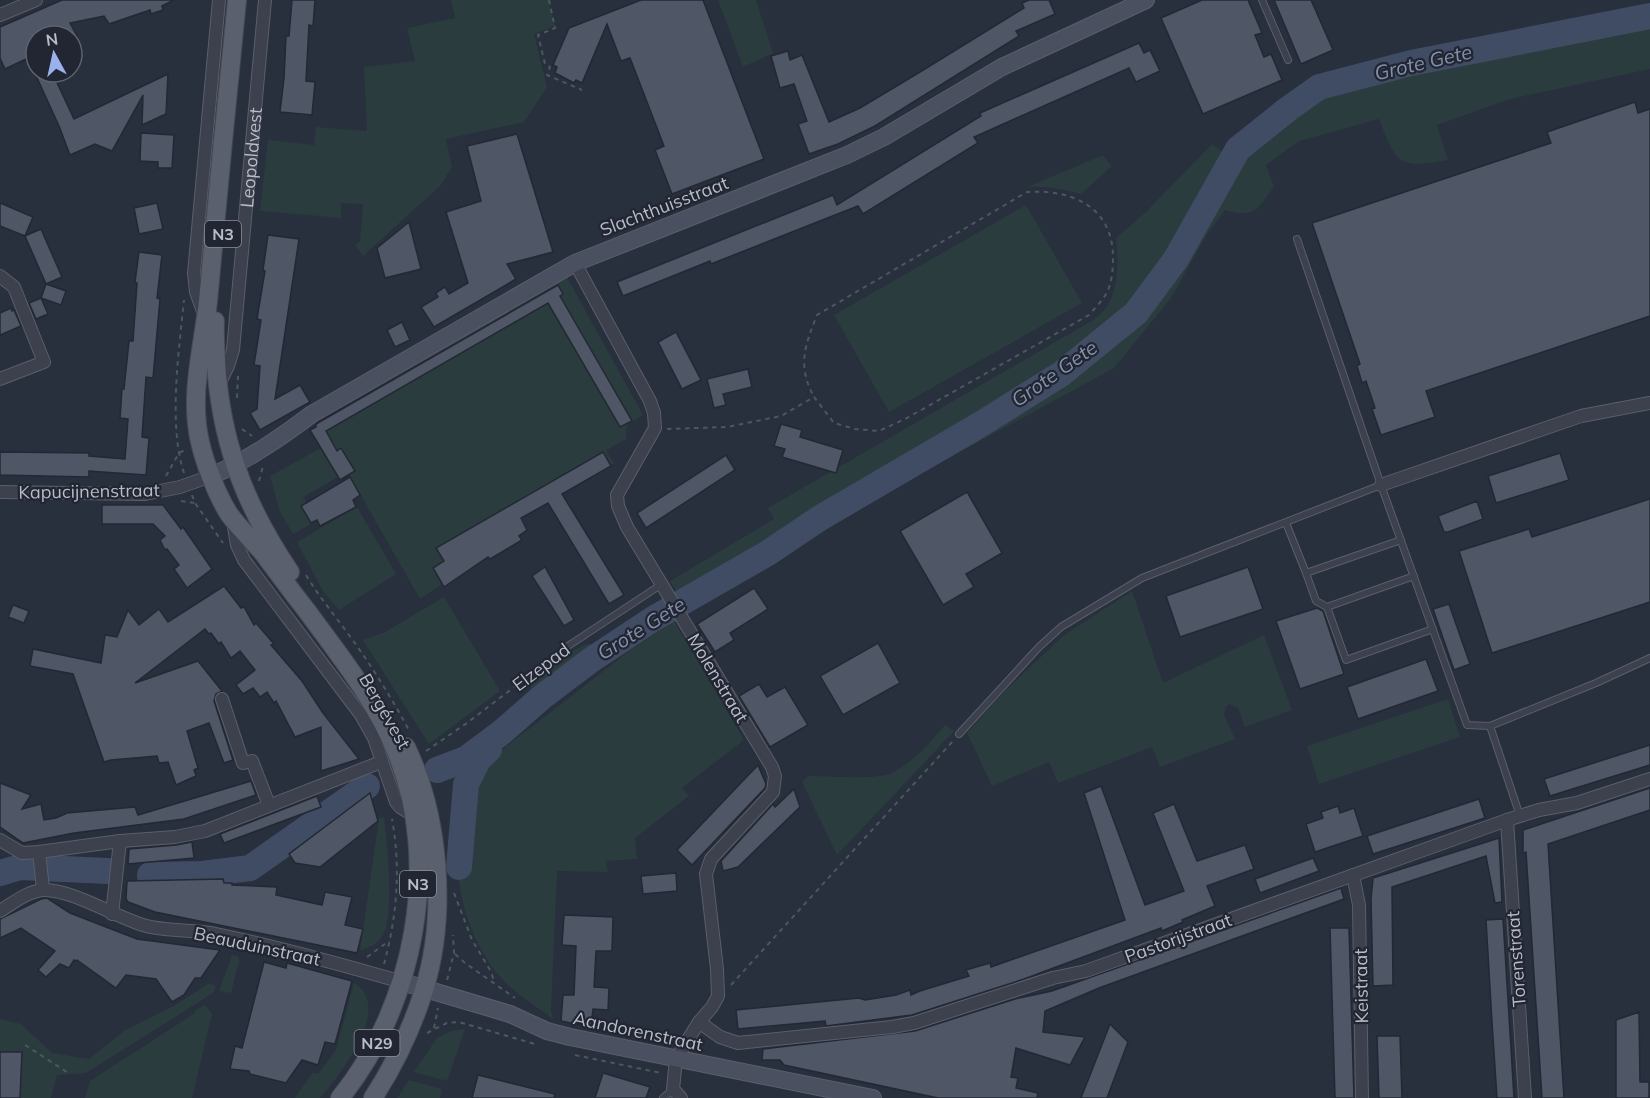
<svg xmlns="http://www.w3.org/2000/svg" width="1650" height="1098" viewBox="0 0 1650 1098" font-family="Mulish,sans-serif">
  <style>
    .green { fill: #2b3c3f }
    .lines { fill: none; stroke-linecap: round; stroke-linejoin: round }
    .river { stroke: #404c64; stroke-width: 26 }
    .building { fill: #4f5665; stroke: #232834; stroke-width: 1.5 }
    .lane-casing { stroke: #5a5f6b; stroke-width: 8 }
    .street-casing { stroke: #5a5f6b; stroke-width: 14 }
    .secondary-casing { stroke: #5a5f6b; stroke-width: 18 }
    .primary-casing { stroke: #454a56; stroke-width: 20 }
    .path { stroke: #4a595d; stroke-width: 2; stroke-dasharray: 4.5 4.5; stroke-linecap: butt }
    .lane { stroke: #3c414d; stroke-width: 6 }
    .street { stroke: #3c414d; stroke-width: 12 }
    .secondary { stroke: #4b5060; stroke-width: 16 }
    .primary { stroke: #5a606d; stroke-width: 18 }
    .labels { text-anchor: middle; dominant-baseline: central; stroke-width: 4.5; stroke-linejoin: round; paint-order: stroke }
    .shield { fill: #212632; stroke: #8b909b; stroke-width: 1.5 }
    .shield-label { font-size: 16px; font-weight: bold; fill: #b8bdc8 }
    .street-label { font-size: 18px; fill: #b8bdc8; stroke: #212632 }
    .water-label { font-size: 20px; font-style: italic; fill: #8491ab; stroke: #212632 }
  </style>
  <rect width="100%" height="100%" fill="#282f3d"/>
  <g class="green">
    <polygon points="451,0 548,0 555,26 534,34 547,87 524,122 446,139 452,167 440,186 363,256 355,245 360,241 363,204 341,203 341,218 260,211 268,140 314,145 316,127 367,131 364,67 415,61 407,28 455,18"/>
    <polygon points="718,0 756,0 773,53 743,67"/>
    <path d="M 1650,16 L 1650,69 L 1510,99 L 1437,125 L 1448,160 C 1398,169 1397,165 1379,119 L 1299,141 L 1266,165 L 1274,187 C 1257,209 1256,219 1225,210 L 1206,236 L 1171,298 L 1114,368 L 905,482 L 798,547 L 791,531 L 680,597 L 670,581 L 774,519 L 768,508 L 1095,319 C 1099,315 1105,310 1108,305 C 1119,285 1118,259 1116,238 L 1146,212 L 1212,144 L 1223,152 L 1238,149 L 1288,109 L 1319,87 L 1411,63 Z"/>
    <path d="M 1103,155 L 1112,166 L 1081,194 C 1062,189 1046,186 1027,187 Z"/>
    <polygon points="1026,205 1082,303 889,412 834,315"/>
    <polygon points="567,277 643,415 627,425 626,439 606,450 614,463 522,517 527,528 420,599 319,422"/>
    <polygon points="321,448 338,477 303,497 307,504 349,480 359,497 293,534 280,512 270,476"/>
    <polygon points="357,507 396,574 339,610 324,593 297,542"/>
    <polygon points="1132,591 1163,683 1264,635 1292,710 1245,727 1238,708 1229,704 1226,707 1224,715 1235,739 1160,767 1152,747 1058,783 1049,762 992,786 967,733 1004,692 1064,635"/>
    <polygon points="444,597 500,691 429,744 363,640 385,632"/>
    <path d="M 674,621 L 744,740 L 682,788 L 689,796 L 635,838 L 637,859 L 606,861 L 608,872 L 557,871 L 551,1010 L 553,1019 C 537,1006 517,995 503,980 C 467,942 451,876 458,825 C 480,812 469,798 475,778 C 477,772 483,766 486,762 L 628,652 Z"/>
    <polygon points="587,644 600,645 574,664 531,690 531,682 534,677 570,652"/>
    <polygon points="1448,699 1460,737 1319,784 1307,746"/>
    <path d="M 945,725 L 954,731 L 837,855 L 802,782 L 808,776 C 825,776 879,780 892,773 C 913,762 930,743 945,725 Z"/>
    <path d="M 384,817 C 387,841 395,916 383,935 C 378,944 370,947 360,951 L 379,818 Z"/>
    <polygon points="232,955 239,957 239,962 231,993 219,991"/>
    <polygon points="209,983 216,986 213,993 86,1073 57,1075 51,1098 0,1098 0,1019 21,1024 52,1053 89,1059 124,1031 179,1003"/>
    <path d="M 354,983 C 394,1007 340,1075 320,1098 L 295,1098 L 313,1072 L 318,1074 L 336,1050 Z"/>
    <polygon points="205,1005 212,1014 192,1098 85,1098 90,1081 195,1013 194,1011"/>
    <polygon points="465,1029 447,1081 414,1072 437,1038 451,1031"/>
    <polygon points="409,1080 442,1089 440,1098 397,1098"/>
  </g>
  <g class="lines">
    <g class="river">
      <polyline points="437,770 466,759 502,732 542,697 591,660 653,619 768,553 820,518 981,424 1061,374 1136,313 1176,259 1238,149 1288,109 1319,87 1411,63 1650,16"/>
      <polyline points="459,867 466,784 478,760 489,749"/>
      <polyline points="0,873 20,867 108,871"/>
      <polyline points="150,875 202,874 250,868 367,786"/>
    </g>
  </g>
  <g class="building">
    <polygon points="62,0 174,0 162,6 163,10 151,14 150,10 109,24 104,16 70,23 77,36 36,36 36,72 52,72 74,119 168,74 166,114 142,125 143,95 112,151 95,144 70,155 59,126 28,58 5,69 0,58 0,27"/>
    <polygon points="292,0 315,0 313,26 309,25 306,81 315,82 312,115 280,112 284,78 286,36 289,36"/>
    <polygon points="641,0 703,0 764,159 672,194 655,150 664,146 630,58 621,61 607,24 582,83 576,80 574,83 555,73 557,67 553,65 569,28"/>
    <polygon points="1029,0 1049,0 1055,14 1016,31 1019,36 875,126 838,144 809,154 798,124 807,121 794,84 780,88 771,56 788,51 790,60 802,55 829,122 860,108 920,72 1024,8 1022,3"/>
    <polygon points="1202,0 1248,0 1262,33 1255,35 1264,57 1271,54 1282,80 1203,114 1161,18"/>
    <polygon points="1274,0 1311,0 1333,50 1301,64"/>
    <polygon points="1139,43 1144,53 1150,50 1160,71 1136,82 1129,68 974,137 978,143 863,214 858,206 711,264 710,261 623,296 617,282 833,195 837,205 981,116 980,113"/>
    <polygon points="1635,102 1638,113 1650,109 1650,316 1426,391 1435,417 1381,435 1372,409 1375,408 1366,381 1362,383 1357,366 1360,364 1312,223 1551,143 1547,132"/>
    <polygon points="141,133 174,135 172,168 158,168 158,162 140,161"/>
    <polygon points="517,134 553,252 507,264 516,279 434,327 421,307 438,297 436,293 445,287 449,294 468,283 446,212 481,201 467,146"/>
    <polygon points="0,203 33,217 25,236 0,226"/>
    <polygon points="157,203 163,229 139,234 134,208"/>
    <polygon points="409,222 421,269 385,278 377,248"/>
    <polygon points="41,229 62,277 46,284 25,236"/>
    <polygon points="268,235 299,239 275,399 300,385 310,402 260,430 250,413 257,409 260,366 254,365 261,320 257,319 265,271 263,270"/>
    <polygon points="139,252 162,255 157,298 160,299 153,378 146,377 142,437 149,438 146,475 89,471 89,477 0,475 0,452 89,453 89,456 125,459 128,419 120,418 122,389 124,389 129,341 133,341 137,283 135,282"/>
    <polygon points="46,284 66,291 61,305 41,298"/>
    <polygon points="558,285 563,294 560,296 632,421 620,427 548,303 326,431 337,451 341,448 355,471 340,480 310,430 316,427 316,424"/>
    <polygon points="41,298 48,314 36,319 29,303"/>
    <polygon points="11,308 12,311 14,310 21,326 0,335 0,313"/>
    <polygon points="402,322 410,340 395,347 387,330"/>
    <polygon points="676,332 701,380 682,389 658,342"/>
    <polygon points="748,369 752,387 723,394 726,405 714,408 707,379"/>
    <polygon points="781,424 802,430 800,437 843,450 836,473 782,457 785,449 774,446"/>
    <polygon points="603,452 611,466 562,494 624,595 609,604 548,503 521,518 527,530 519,536 522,540 490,559 488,557 444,587 433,568 444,561 436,548"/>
    <polygon points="1560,453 1569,480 1496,503 1488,476"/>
    <polygon points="726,455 735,470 646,528 637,513"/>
    <polygon points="350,477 360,495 353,500 356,507 320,526 317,520 311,523 301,506"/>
    <polygon points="967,492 1002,553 966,574 974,587 943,605 900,531"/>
    <polygon points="1650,499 1650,602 1492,653 1459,551 1529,529 1532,537"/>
    <polygon points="1477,501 1483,519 1448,532 1444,532 1438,516"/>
    <polygon points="102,505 163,505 181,529 183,527 212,569 187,588 174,569 179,565 167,549 165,550 160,540 165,536 153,524 102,524"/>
    <polygon points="545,567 574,620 564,626 532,576"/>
    <polygon points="1248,567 1263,609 1180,637 1166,596"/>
    <polygon points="224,586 241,608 244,607 254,625 256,623 274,644 271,645 302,681 323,713 359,759 321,771 321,727 295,737 276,701 274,703 267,692 260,697 253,688 243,694 236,685 255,670 240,651 231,658 221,642 219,644 211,633 209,634 205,629 135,683 198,661 222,691 216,694 214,701 233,760 224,763 209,723 187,731 198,768 194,770 196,776 176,785 168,762 159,763 157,756 111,760 104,762 73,674 30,666 33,649 101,663 105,635 117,637 128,610 139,625 159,609 168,622"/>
    <polygon points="754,588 768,609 730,633 734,640 715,652 697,624"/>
    <polygon points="1449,604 1470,664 1454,670 1433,609"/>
    <polygon points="13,605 29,611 24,623 8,617"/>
    <polygon points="1317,608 1323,611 1344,674 1300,689 1276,621"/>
    <polygon points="878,643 900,683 843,715 820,676"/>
    <polygon points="1426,659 1438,691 1358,719 1347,687"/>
    <polygon points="759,684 767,697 785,687 808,725 770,747 739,696"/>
    <polygon points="1650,745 1650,765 1550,796 1544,779"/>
    <polygon points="758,765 766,784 765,788 692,865 677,850"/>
    <polygon points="251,781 256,795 184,819 74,833 23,843 0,827 0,783 31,795 22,809 41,804 44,820 56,818 67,813 135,807 138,815"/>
    <polygon points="1101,786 1145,905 1184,891 1153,813 1174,804 1197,861 1245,845 1254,869 1207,886 1215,906 1182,920 1183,922 1162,931 1161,928 1024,979 912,1015 826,1026 825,1021 738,1029 736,1010 859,998 865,1000 896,995 910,990 911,995 920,991 969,976 966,970 990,963 991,967 1125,920 1084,793"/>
    <polygon points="1650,788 1650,810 1548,844 1564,1098 1542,1098 1526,852 1523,853 1523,830"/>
    <polygon points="794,789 800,807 738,867 723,871 721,861 773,804 775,807"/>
    <polygon points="370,793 378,821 320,867 295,863 289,854"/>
    <polygon points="317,796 321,807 224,843 220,834"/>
    <polygon points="1479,799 1485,818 1373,854 1367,836"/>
    <polygon points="1338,806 1340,813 1354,808 1363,836 1315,852 1306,824 1323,818 1321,812"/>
    <polygon points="1499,838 1502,902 1495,903 1486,856 1392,887 1393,985 1373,986 1371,899 1373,878"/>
    <polygon points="192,842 194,858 128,864 129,849 176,845"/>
    <polygon points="1313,858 1319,871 1260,893 1255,879"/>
    <polygon points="676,873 677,891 643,894 641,876"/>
    <polygon points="223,879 224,883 232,883 232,885 277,887 276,895 322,905 325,892 352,897 345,925 363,929 357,953 155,912 128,902 126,899 127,881"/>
    <polygon points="1341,888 1344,899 1099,988 1045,1011 1043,1032 1085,1037 1070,1065 1016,1048 1011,1077 1018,1078 1016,1088 1038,1093 1037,1098 938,1098 784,1065 780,1060 762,1060 763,1049 915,1031 1015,999 1052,991"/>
    <polygon points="47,898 70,913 137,939 220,950 201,978 195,978 184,995 172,1002 156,979 126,975 116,988 77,960 75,961 74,960 69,968 60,964 46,977 38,970 55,951 21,928 0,938 0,919 41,899"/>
    <polygon points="564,915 613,917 612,951 596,951 594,987 609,988 608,1010 593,1009 591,1027 561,1021 563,995 574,995 576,946 562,945"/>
    <polygon points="1503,919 1510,1032 1514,1098 1497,1098 1492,1022 1486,920"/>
    <polygon points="1330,928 1349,928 1354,1098 1335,1098"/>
    <polygon points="264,962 286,968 287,963 352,981 335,1044 325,1042 318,1065 302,1060 286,1083 250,1074 249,1071 230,1069 235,1046 242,1048"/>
    <polygon points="1639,1012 1640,1082 1649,1082 1649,1098 1616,1098 1616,1020"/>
    <polygon points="1110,1024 1128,1042 1107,1098 1081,1098"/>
    <polygon points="1377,1036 1400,1036 1402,1098 1379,1098"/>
    <polygon points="0,1052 22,1052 20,1098 0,1098"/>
    <polygon points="603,1073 650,1087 646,1098 595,1098"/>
    <polygon points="478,1075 555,1094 554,1098 472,1098"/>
  </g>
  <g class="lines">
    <defs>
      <g id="lane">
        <polyline points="1262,0 1288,60"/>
        <polyline points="1297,239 1381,485 1467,725 1490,726 1596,683 1650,658"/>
        <polyline points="1286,523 1306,573 1401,540"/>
        <polyline points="1306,573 1316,601 1327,607 1414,576"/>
        <polyline points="1327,607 1346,660 1433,629"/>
        <polyline points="568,646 662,584"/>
        <polyline points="1490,726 1520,816"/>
        <polyline points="959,734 1039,647 1061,627 1142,578 1381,485"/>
        <polyline points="663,1098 673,1089"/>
      </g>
      <g id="street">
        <polyline points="0,15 36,0"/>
        <polyline points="575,263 650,401 654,413 655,428 617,495 618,506 627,527 772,767 775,776 773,792 711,859 706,874 717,969 718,996 712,1007 699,1022 676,1059 673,1089 681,1098"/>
        <polyline points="0,276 14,287 44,362 0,379"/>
        <polyline points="205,317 196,292 194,273 219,0"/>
        <path id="s1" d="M 219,384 L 228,366 L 233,350 L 265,0"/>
        <polyline points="1381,485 1581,416 1650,403"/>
        <polyline points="0,492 145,494 180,487 211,476"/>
        <polyline points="233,521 237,545 244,560 361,715 374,738 396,802 400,807 413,815"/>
        <polyline points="222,699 243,763 252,761 269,805"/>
        <polyline points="1507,820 1525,1098"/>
        <polyline points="0,840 22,853 39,852 120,841 175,837 205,831 381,762"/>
        <polyline points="39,852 43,889"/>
        <polyline points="1353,875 1359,905 1362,1098"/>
        <path d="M 0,911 C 13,903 29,890 45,890 C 72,890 114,916 143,925 C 166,932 192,929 216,934 C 278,947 340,964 402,982"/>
        <polyline points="112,914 120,841"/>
        <polyline points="699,1022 720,1037 738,1043 892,1027 914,1023 1053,978 1086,971 1507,820 1539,810 1577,803 1650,779"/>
      </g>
      <g id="secondary">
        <path d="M 211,476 C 248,460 280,438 312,414 L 575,263 L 847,155 L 884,137 L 1002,67 L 1146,0"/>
        <polyline points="402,982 510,1014 547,1031 570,1037 873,1098"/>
      </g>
      <g id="primary">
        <path d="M 237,0 C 227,100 217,201 208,301 C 203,348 189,395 200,442 C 205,464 217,495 229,514 C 239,528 253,541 264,554 C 278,573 292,592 307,611 C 339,655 375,699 396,751 C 442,861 415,1006 340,1098"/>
        <path d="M 215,321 C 214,340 216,358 217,376 C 224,451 248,510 290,572"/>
        <path d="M 373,1098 C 395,1064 412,1028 424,990 C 447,915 440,818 406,747"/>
      </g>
    </defs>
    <use href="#lane" class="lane-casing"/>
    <use href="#street" class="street-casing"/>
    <use href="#secondary" class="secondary-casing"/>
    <use href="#primary" class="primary-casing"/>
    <g class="path">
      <polyline points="549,0 555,28 538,35 545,64 550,67 547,75 582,90"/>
      <polyline points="237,398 238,376"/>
      <polyline points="242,429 252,436"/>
      <path d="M 667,429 L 727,427 L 781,416 L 814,397 L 834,423 L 855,429 L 879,431 L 907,418 L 1089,315 C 1095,308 1102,301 1106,294 C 1112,284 1113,269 1113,258 C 1113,206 1071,189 1027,192 L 817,315 C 805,345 797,366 814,397"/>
      <path d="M 184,473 C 168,425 179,350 184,300"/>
      <polyline points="166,476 179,453 185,450"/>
      <polyline points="259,481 263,466"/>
      <polyline points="192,495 195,503 223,543"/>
      <polyline points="181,501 195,503"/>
      <path d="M 306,575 C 318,595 332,612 346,631 C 370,663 391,697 410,732"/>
      <polyline points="426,751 467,723 559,653"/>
      <polyline points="454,893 472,940 490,970 495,983"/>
      <polyline points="455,954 465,963 515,998"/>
      <polyline points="367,957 389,941"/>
      <path d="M 384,964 C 397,916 401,868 392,819"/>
      <polyline points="447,980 454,953 453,935"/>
      <polyline points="731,985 953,741"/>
      <polyline points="434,1028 438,1008"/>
      <polyline points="427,1033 447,1023 459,1022 538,1045"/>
      <polyline points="25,1045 70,1074"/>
      <polyline points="575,1055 661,1073"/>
    </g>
    <use href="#lane" class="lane"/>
    <use href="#street" class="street"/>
    <use href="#secondary" class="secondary"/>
    <use href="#primary" class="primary"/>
  </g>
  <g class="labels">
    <g class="shield">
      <rect x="205" y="221" width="36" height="26" rx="4.5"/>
      <rect x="400" y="871" width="36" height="26" rx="4.5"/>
      <rect x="354.5" y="1030" width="45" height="26" rx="4.5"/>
    </g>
    <g class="shield-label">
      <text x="223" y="234">N3</text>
      <text x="418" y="884">N3</text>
      <text x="377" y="1043">N29</text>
    </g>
    <g class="street-label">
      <text stroke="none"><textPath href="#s1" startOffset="230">Leopoldvest</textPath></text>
      <text transform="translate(664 206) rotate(-21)">Slachthuisstraat</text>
      <text transform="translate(89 491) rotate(-1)">Kapucijnenstraat</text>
      <text transform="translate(541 667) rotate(-37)">Elzepad</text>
      <text transform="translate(718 678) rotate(59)">Molenstraat</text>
      <text transform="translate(385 711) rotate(60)">Bergévest</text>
      <text transform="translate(1178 938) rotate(-20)">Pastorijstraat</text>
      <text transform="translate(257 946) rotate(12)">Beauduinstraat</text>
      <text transform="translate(1516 959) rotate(-94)">Torenstraat</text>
      <text transform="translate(1361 986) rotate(-91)">Keistraat</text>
      <text transform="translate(638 1031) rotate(12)">Aandorenstraat</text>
    </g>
    <g class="water-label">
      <text transform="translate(1423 62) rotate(-13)">Grote Gete</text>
      <text transform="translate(1054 373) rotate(-35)">Grote Gete</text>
      <text transform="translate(641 628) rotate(-32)">Grote Gete</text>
    </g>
  </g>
  <g transform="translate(54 54) rotate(352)"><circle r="28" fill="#212632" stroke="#5d626e" stroke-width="1.5"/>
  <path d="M0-4.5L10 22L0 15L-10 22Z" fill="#9ab1ec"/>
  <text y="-9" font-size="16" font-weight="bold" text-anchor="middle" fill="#b8bdc8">N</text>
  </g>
</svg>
